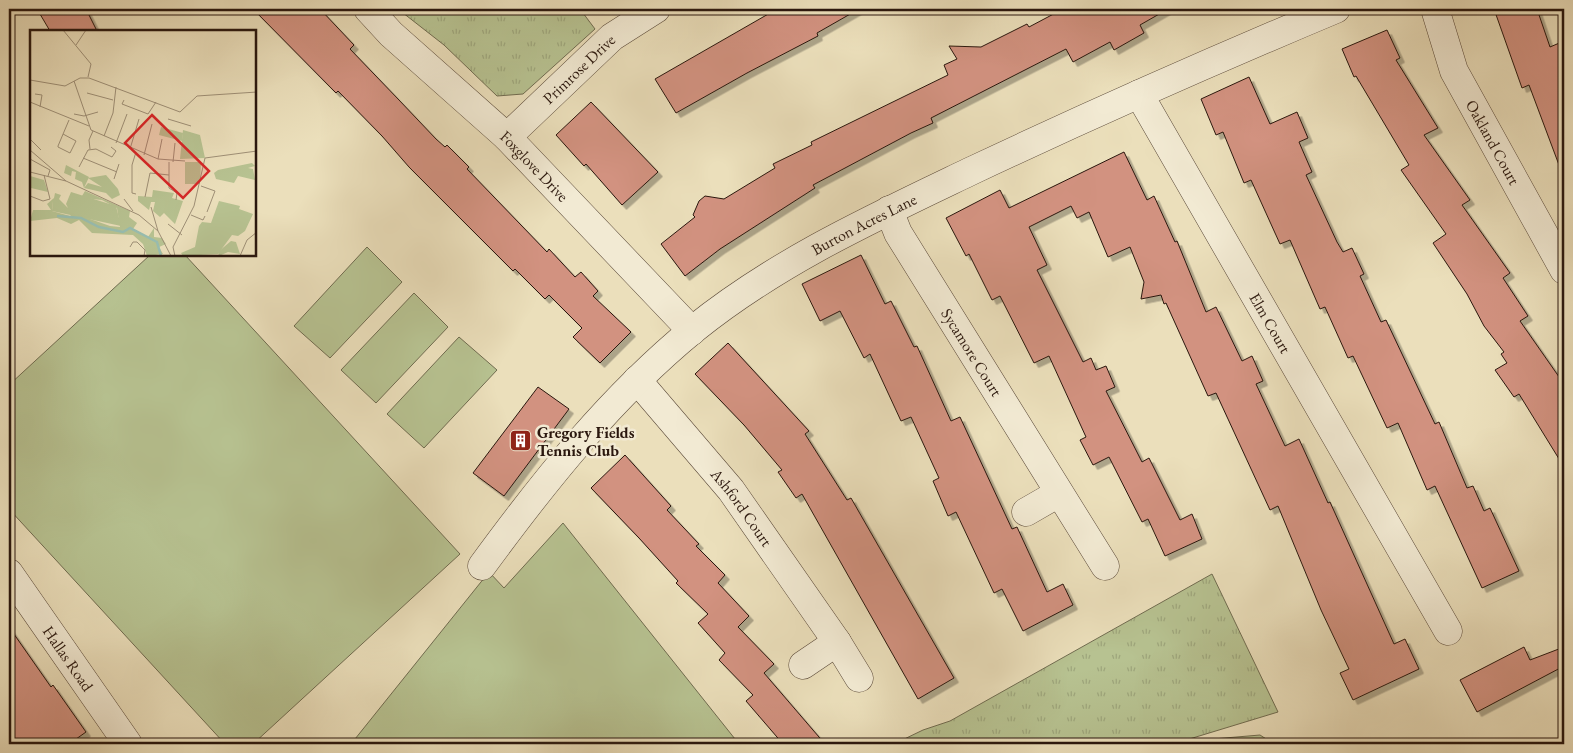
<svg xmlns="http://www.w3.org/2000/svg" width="1573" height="753" viewBox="0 0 1573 753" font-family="'EB Garamond',serif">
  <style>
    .grass { fill: url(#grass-tufts); stroke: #706c50 }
    .forest { fill: url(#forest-firs); stroke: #706c50 }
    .park { fill: #b7c291; stroke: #706c50 }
    .building { fill: #d29280; stroke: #2a170e; filter: url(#shadow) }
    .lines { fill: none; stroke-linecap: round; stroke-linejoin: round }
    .street-casing { stroke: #5a4939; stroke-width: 29 }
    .street { stroke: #f2ead3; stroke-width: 28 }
    .labels { text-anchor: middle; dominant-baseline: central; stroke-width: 5; stroke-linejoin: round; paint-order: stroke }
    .street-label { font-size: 16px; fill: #2a170e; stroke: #f2ead3 }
    .poi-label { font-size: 16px; font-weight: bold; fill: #2a170e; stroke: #f2ead3; text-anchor: start }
    .inset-river { fill: none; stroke: #98bdb0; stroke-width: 2.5 }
    .inset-road { fill: none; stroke: #9e8f76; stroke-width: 1 }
    .view { fill: #d62828; fill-opacity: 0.15; stroke: #d62828; stroke-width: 2.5 }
    .inset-edge { fill: none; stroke: #2a170e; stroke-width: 2.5 }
  </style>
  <defs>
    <pattern id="grass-tufts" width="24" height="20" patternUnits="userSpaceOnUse" patternTransform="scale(1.25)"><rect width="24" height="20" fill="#b7c291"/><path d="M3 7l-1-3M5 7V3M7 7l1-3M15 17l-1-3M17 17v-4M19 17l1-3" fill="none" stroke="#9ea67c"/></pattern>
    <pattern id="forest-firs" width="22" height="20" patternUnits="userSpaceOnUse" patternTransform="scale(1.25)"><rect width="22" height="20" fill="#b7c291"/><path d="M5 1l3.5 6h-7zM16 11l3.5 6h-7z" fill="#9ea67c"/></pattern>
    <filter id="shadow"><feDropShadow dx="4.5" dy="4.5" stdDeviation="0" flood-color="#0004"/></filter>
  </defs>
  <rect width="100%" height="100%" fill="#ebdfbb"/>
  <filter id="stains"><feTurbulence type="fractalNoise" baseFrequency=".004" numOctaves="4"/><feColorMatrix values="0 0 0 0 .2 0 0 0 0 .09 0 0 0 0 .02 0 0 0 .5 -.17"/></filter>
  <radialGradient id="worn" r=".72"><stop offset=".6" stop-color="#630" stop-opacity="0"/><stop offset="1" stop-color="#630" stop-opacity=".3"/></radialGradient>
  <g class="grass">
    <polygon points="398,9 580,9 595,29 523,94 497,96 444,45"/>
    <polygon points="1212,574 1278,712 1173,744 894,744 923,730 950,721"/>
  </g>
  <polygon class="forest" points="1260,735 1274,744 1173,744 1178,742"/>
  <g class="park">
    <polygon points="367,247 402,282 330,358 294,326"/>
    <polygon points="150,255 185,255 460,554 253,744 225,744 9,509 9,385"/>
    <polygon points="414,293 448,327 376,403 341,370"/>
    <polygon points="459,337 497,370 424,448 387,414"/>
    <polygon points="563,523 739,744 351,744 489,572 504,588"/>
  </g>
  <g class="building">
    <polygon points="37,9 86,9 97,31 50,31"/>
    <polygon points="253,9 320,9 354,45 350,49 399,100 436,139 445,147 447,145 469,167 467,169 547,252 549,249 575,277 581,272 598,291 593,296 631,332 600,363 573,337 582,328 549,295 545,299 515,269 513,271 409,167 382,136 338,91 336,93"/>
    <polygon points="777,9 859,9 817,33 818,36 747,73 676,113 655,79"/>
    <polygon points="1063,9 1168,9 1140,25 1144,33 1114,50 1110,42 1073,62 1066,49 931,118 933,123 911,133 813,185 815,188 720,249 685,276 661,244 695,217 693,215 699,201 705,196 724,199 775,168 773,164 812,145 811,142 948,75 944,65 957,59 949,46 981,47 1027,24 1029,27"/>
    <polygon points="1494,9 1537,9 1550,47 1564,41 1564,172 1562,173 1529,85 1522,88"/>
    <polygon points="1387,30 1400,58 1396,60 1438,128 1424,135 1470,200 1462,205 1510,273 1503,278 1528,316 1520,321 1564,384 1564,467 1519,394 1514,397 1495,370 1507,363 1501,354 1504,352 1484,326 1467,294 1433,243 1446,234 1401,170 1409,165 1356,76 1354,77 1342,49"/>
    <polygon points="1249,77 1270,124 1297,112 1308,138 1299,142 1312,172 1306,175 1337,242 1343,252 1352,248 1364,274 1360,276 1381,322 1386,320 1435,424 1439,422 1467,488 1473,486 1484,511 1490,508 1519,571 1482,588 1435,486 1427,490 1398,423 1387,428 1353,356 1348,358 1325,307 1320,309 1290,240 1280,244 1251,180 1244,183 1223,132 1216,135 1201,99"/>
    <polygon points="591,102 658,172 622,205 586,164 584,166 556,135"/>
    <polygon points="1124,152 1147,200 1154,196 1175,242 1177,241 1206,312 1216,307 1242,361 1252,356 1263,381 1256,384 1285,446 1299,439 1328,503 1330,502 1394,644 1405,639 1419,669 1353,700 1340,673 1349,669 1321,610 1278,506 1270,510 1216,393 1208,396 1166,303 1164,304 1161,295 1141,299 1144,282 1130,247 1108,257 1089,212 1077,218 1071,206 1029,227 1047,265 1037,270 1083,362 1091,358 1096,370 1106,366 1115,387 1106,391 1142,462 1149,458 1180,520 1192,514 1202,539 1165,556 1148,519 1142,522 1109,457 1093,465 1080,440 1086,437 1049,356 1034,363 1000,296 992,300 969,254 966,256 946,218 1000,190 1009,208"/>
    <polygon points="861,255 885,304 891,301 914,347 917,346 951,421 960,417 1012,529 1017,527 1047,592 1063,584 1073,605 1023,631 1002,589 994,593 956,512 948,516 933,481 939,478 911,417 901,421 870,354 864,358 840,311 820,321 802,284"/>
    <polygon points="728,343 809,431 805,434 847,500 851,498 954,678 918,699 802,494 796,498 778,472 782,470 744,425 695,374"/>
    <polygon points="538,387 569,409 504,496 473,473"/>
    <polygon points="625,455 671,506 667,510 699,544 696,546 725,575 718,583 749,616 738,627 774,664 764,673 825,744 783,744 746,701 753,695 719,660 725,653 698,623 708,614 676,583 678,581 639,538 591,488"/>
    <polygon points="9,627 51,687 53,685 86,732 69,744 14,744 9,736"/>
    <polygon points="1524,647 1530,660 1564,647 1564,666 1477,712 1460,680"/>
  </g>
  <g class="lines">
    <defs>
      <g id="street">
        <path id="s1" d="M 368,9 L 391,34 L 507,137 L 692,331"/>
        <path id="s2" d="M 1435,9 L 1454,71 L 1564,270"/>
        <path id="s3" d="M 1139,94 L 1448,631"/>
        <path id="s4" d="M 507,137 L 612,37 L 656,9"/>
        <path id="s5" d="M 889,210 L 898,233 L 1105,566"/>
        <path id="s6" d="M 637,380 L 731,490 L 837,642 L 859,678"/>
        <polyline points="1026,512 1059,493"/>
        <path id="s7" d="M 482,566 C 545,480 611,397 694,329 C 777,262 873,218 969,172 C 1090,115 1212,61 1336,9"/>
        <path id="s8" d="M 9,573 L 128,744"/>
        <polyline points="803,665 837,642"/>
      </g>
    </defs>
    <use href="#street" class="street-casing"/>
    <use href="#street" class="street"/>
  </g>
  <defs>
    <symbol id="building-square" viewBox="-11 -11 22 22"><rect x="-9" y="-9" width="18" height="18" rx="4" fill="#8f2418" stroke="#f2ead3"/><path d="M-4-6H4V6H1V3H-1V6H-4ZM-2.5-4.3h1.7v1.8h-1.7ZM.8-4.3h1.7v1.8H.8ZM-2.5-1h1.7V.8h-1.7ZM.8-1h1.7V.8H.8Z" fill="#fff"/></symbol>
  </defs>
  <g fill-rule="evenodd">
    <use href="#building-square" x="508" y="428" width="25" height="25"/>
  </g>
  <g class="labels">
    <g class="street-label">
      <text stroke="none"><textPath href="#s4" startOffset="99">Primrose Drive</textPath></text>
      <text stroke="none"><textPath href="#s2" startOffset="146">Oakland Court</textPath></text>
      <text stroke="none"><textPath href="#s1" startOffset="229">Foxglove Drive</textPath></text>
      <text stroke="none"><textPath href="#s7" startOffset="519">Burton Acres Lane</textPath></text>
      <text stroke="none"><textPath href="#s3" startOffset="264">Elm Court</textPath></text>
      <text stroke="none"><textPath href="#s5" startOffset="165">Sycamore Court</textPath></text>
      <text stroke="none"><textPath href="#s6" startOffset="165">Ashford Court</textPath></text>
      <text stroke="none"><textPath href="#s8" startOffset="104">Hallas Road</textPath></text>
    </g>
    <g class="poi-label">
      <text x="537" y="432">Gregory Fields<tspan x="537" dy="18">Tennis Club</tspan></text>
    </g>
  </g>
  <g transform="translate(30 30)">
    <rect width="226" height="226" fill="#ebdfbb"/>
    <path d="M 131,97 L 153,103 L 152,111 L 129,105 ZM 36,135 L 59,147 L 54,158 L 52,152 L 45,149 L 46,142 L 42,141 L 41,146 L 34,143 ZM 123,160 L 144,163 L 142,168 L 153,171 L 145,194 L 134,183 L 130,187 L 123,181 L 125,172 L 121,172 L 119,180 L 108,171 L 108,166 L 122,167 ZM 41,162 L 86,176 L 91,196 L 22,181 L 23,170 L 38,178 L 36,174 Z" fill="#b7c291"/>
    <path d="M 76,145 L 88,159 L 90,165 L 82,169 L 76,163 L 54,158 L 58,153 L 72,157 L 58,148 ZM 0,146 L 14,150 L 18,162 L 1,158 L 0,165 ZM 55,161 L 100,181 L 99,187 L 107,193 L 103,199 L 118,207 L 124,198 L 124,207 L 132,208 L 136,214 L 129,217 L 133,224 L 117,226 L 113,214 L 103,205 L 62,203 L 49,190 L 41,194 L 27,188 L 0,191 L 3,180 L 21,180 L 17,174 L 24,168 L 25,163 L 31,165 L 29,169 L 39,179 L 23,171 L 22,181 L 40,186 L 43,183 L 80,196 L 90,197 L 87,178 L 72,170 L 54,168 L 52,166 ZM 201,211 L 206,212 L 210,224 L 198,222 L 189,226 L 188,222 Z" fill="#b7c291"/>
    <path d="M 153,100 L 170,105 L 175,128 L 150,129 ZM 155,132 L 171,132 L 170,154 L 155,154 ZM 222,133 L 225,136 L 218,138 L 223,139 L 225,150 L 208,146 L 204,153 L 186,149 L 184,143 L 188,140 ZM 189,171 L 210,176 L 209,179 L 223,184 L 215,201 L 208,206 L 202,205 L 188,224 L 153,226 L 151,223 L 165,217 L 169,196 L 172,192 L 181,193 Z" fill="#b7c291"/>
    <path class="inset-river" d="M 27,186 L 51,188 L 69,197 L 93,202 L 100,198 L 127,212 L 131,226"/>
    <path class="inset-road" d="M 33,0 L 61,34 L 58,47M 46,15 L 56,0M 0,50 L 35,56 L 50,48 L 59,48 L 150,82 L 167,66 L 227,62M 44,51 L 61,100 L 128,129 L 155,131M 57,63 L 83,70M 5,64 L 12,65 L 10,77M 94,70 L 92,74 L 118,84 L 126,72M 0,72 L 59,96M 44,84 L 54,86 L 68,82M 138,89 L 161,96M 33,104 L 46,111 L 40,123 L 28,117 L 28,116 L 39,90M 74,106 L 83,83 L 86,57M 0,109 L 11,120M 86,113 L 97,84M 60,119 L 59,110 L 63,101M 100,119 L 109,89M 0,120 L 36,151M 114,125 L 122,94M 53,128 L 87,142M 0,129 L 20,140 L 18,146M 128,129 L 132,109M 139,132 L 139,158 L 147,163 L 146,170M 143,132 L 145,113M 49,137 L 58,120 L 66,119 L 82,127 L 86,121 L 81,117M 0,142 L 36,151 L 109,185 L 128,201 L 141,226M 84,149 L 89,134M 171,156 L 185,161 L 177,182M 106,164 L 102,163 L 102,135 L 106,122M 0,166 L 13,171 L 20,169 L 14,145M 115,167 L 120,143 L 139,145M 94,169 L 103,181M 121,177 L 128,201M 161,185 L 173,190 L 175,186M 138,194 L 152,205M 100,217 L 103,212 L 107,212 L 115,220 L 114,226M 145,226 L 143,217 L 164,176 L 175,128 L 227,121M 210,226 L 217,210 L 227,202"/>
    <path class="view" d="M 122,85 L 179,141 L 153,168 L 95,113 Z"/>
    <rect width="226" height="226" class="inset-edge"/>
  </g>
  <rect width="1573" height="753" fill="none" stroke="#ebdfbb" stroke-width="30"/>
  <rect x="10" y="10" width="1553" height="733" fill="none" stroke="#2a170e" stroke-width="2.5"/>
  <rect x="15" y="15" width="1543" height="723" fill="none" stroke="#2a170e"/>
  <rect width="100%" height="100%" filter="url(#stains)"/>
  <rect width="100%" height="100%" fill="url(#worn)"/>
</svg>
